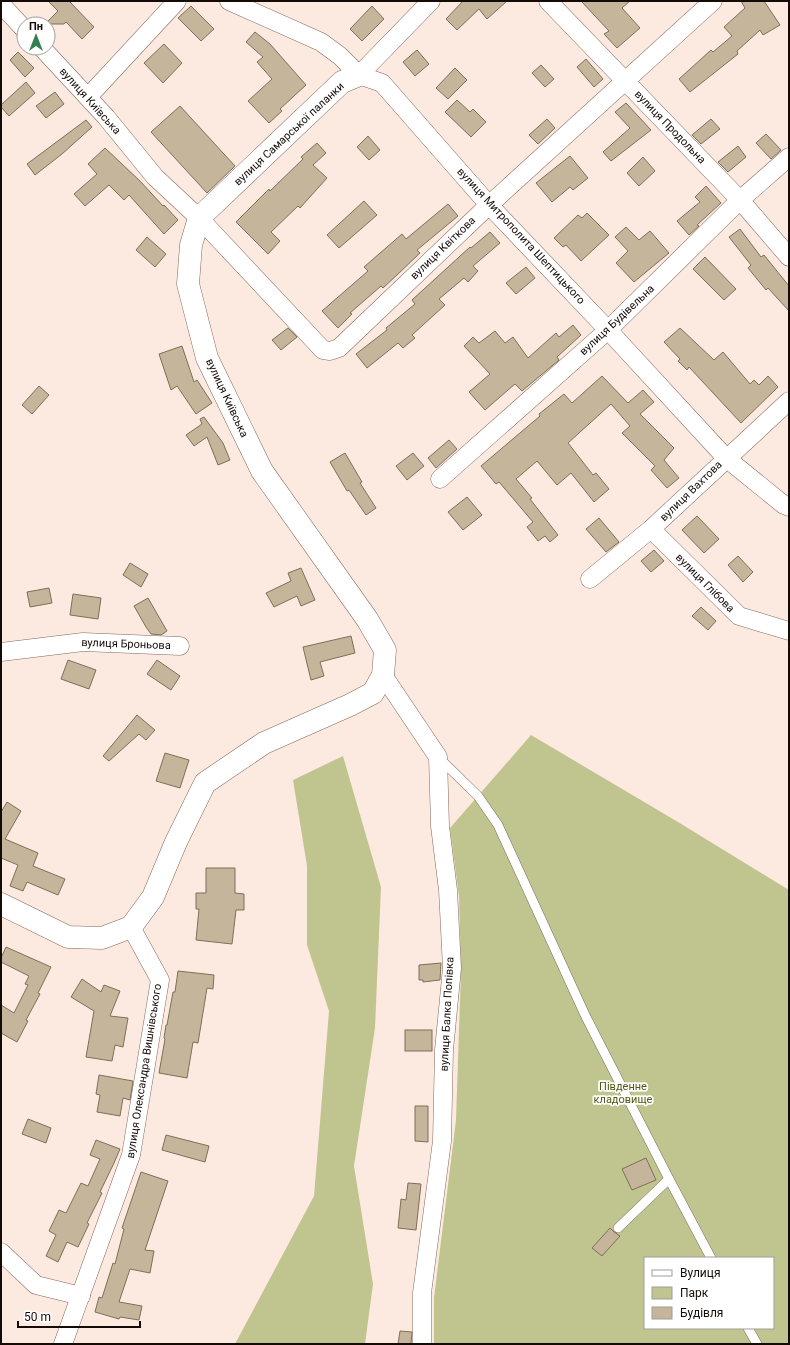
<svg xmlns="http://www.w3.org/2000/svg" width="790" height="1345" viewBox="0 0 790 1345" font-family="Roboto,sans-serif">
  <style>
    .green { fill: #c0c58f; fill-rule: evenodd }
    .building { fill: #c5b59b; stroke: #7e6f57 }
    .lines { fill: none; stroke-linecap: round; stroke-linejoin: round }
    .lane-casing { stroke: #83695b; stroke-width: 10 }
    .street-casing { stroke: #83695b; stroke-width: 19 }
    .secondary-casing { stroke: #83695b; stroke-width: 23 }
    .lane { stroke: #fff; stroke-width: 9 }
    .street { stroke: #fff; stroke-width: 18 }
    .secondary { stroke: #fff; stroke-width: 22 }
    .labels { text-anchor: middle; dominant-baseline: central; stroke-width: 3.5; stroke-linejoin: round; paint-order: stroke }
    .street-label { font-size: 11px; fill: #140b06; stroke: #fff }
    .park-label { font-size: 11px; fill: #535711; stroke: #fff }
  </style>
  <rect width="100%" height="100%" fill="#fceae0"/>
  <g class="green">
    <path d="M 531,735 L 678,822 L 789,890 L 789,1344 L 434,1344 L 434,1298 L 456,1120 L 461,970 L 459,896 L 450,828 ZM 645,1258 L 773,1258 L 773,1328 L 645,1328 Z"/>
    <polygon points="343,756 381,887 375,1028 354,1166 373,1284 365,1344 235,1344 314,1196 329,1011 307,945 307,866 293,780"/>
  </g>
  <g class="building">
    <polygon points="48,1 69,1 94,27 82,39 66,22 64,24 45,24 58,11"/>
    <polygon points="463,1 507,1 487,19 479,9 457,30 446,19"/>
    <polygon points="581,1 630,1 622,8 640,28 617,48 604,34 609,31"/>
    <polygon points="741,1 764,1 780,25 763,35 760,30 737,51 738,54 690,92 679,79 711,50 713,52 732,36 724,27 745,8"/>
    <polygon points="191,6 214,29 201,41 178,18"/>
    <polygon points="372,6 384,19 362,41 350,29"/>
    <polygon points="255,32 270,44 306,85 280,109 282,111 269,123 248,101 272,79 257,62 263,57 246,42"/>
    <polygon points="164,44 182,63 163,83 144,63"/>
    <polygon points="417,50 429,64 415,76 403,62"/>
    <polygon points="18,52 34,68 25,77 10,60"/>
    <polygon points="586,59 603,79 594,87 577,67"/>
    <polygon points="541,65 554,79 545,87 532,73"/>
    <polygon points="455,68 467,80 448,99 436,88"/>
    <polygon points="26,82 35,93 9,116 1,107 1,105"/>
    <polygon points="55,92 64,104 46,118 36,106"/>
    <polygon points="457,100 470,112 473,109 486,122 471,137 445,112"/>
    <polygon points="626,103 651,130 611,161 603,152 630,128 615,112"/>
    <polygon points="180,106 235,166 207,193 151,132"/>
    <polygon points="547,119 555,128 538,144 529,135"/>
    <polygon points="711,119 720,129 701,144 692,135"/>
    <polygon points="86,120 92,127 62,154 35,175 27,164"/>
    <polygon points="766,134 781,150 771,159 756,143"/>
    <polygon points="368,136 380,150 369,160 357,147"/>
    <polygon points="317,143 326,153 313,165 327,178 300,208 298,206 271,232 280,241 268,254 236,222 269,189 270,191 303,159 301,157"/>
    <polygon points="738,146 746,157 728,172 718,162"/>
    <polygon points="105,148 140,181 163,206 164,205 178,220 164,234 129,195 124,200 109,185 85,206 74,194 97,174 88,164"/>
    <polygon points="570,156 588,178 573,190 570,187 552,202 536,183"/>
    <polygon points="643,157 655,171 639,186 627,173"/>
    <polygon points="706,186 721,203 697,225 699,226 689,235 677,221 700,202 695,197"/>
    <polygon points="364,201 377,215 339,248 327,235"/>
    <polygon points="448,204 458,216 417,250 420,253 397,275 383,288 381,286 350,313 352,314 338,328 322,311 368,271 364,267 402,234 406,239"/>
    <polygon points="587,213 609,235 581,261 566,245 563,247 554,238 578,215 582,218"/>
    <polygon points="626,227 639,240 650,231 669,253 634,282 616,263 628,251 615,237"/>
    <polygon points="740,229 761,257 764,255 789,286 789,311 768,288 766,290 748,268 751,265 729,237"/>
    <polygon points="490,232 500,243 473,266 478,271 468,282 464,278 439,299 445,305 412,335 415,338 403,348 398,343 367,368 356,354 387,330 386,328 415,304 412,300 470,247 471,248"/>
    <polygon points="147,237 166,254 155,267 136,250"/>
    <polygon points="705,257 736,289 724,300 693,269"/>
    <polygon points="526,267 535,278 516,294 506,283"/>
    <polygon points="573,325 581,335 557,357 559,360 522,391 515,384 485,410 469,392 490,374 464,346 473,337 479,343 495,331 505,343 513,337 528,358 556,333 559,337"/>
    <polygon points="288,328 297,337 281,350 272,340"/>
    <polygon points="680,328 714,360 723,352 750,384 754,380 759,385 768,376 778,387 741,423 689,367 687,370 678,361 680,359 664,342"/>
    <polygon points="182,346 194,382 197,380 212,403 196,414 177,386 171,390 159,354"/>
    <polygon points="602,376 628,403 643,390 654,402 640,414 674,448 664,460 679,478 667,488 651,470 655,466 622,433 630,426 611,404 568,443 593,475 596,473 609,489 594,502 571,473 557,485 537,461 516,479 532,498 530,499 558,535 550,542 545,536 538,541 527,527 533,522 499,482 496,484 481,466 540,416 539,414 564,394 572,403"/>
    <polygon points="39,386 49,395 32,414 22,405"/>
    <polygon points="204,417 223,443 230,460 218,465 207,437 194,446 186,435 202,424 200,419"/>
    <polygon points="449,440 457,449 436,468 428,458"/>
    <polygon points="345,453 362,482 360,483 376,508 366,515 349,490 347,491 330,462"/>
    <polygon points="413,453 424,466 407,480 396,466"/>
    <polygon points="467,497 482,515 463,530 448,512"/>
    <polygon points="697,516 719,539 704,553 682,530"/>
    <polygon points="599,518 619,542 606,552 586,529"/>
    <polygon points="654,550 664,561 651,572 641,561"/>
    <polygon points="738,556 753,572 743,582 728,565"/>
    <polygon points="130,563 148,574 141,587 123,575"/>
    <polygon points="301,568 315,600 301,606 297,596 274,607 266,593 291,581 288,573"/>
    <polygon points="49,588 52,603 30,607 27,592"/>
    <polygon points="73,594 101,598 98,619 70,615"/>
    <polygon points="148,598 167,631 161,635 151,634 146,627 134,606"/>
    <polygon points="701,607 716,621 708,630 692,616"/>
    <polygon points="351,636 355,653 320,662 324,676 311,680 303,647"/>
    <polygon points="68,660 96,670 89,689 61,679"/>
    <polygon points="157,660 180,676 171,690 147,674"/>
    <polygon points="137,715 155,730 146,740 139,734 109,761 103,756"/>
    <polygon points="165,753 189,760 180,788 156,781"/>
    <polygon points="7,802 21,811 5,839 38,853 33,866 65,879 58,895 27,882 23,891 10,886 18,865 1,858 1,812"/>
    <polygon points="206,868 235,868 235,893 244,894 244,910 236,910 232,944 196,940 199,909 196,909 196,893 206,893"/>
    <polygon points="6,947 51,967 38,993 40,994 26,1020 28,1021 17,1042 1,1033 1,1005 14,1013 28,985 25,984 29,976 1,962 1,958"/>
    <polygon points="441,963 440,980 423,982 423,980 419,980 419,965"/>
    <polygon points="178,971 214,975 213,989 207,988 198,1043 193,1042 187,1078 159,1073 165,1039 164,1038 166,1025 167,1025 173,992 175,992"/>
    <polygon points="82,979 101,992 104,985 120,991 110,1016 128,1018 123,1047 115,1045 112,1061 86,1057 94,1011 71,997"/>
    <rect x="405" y="1030" width="27" height="21"/>
    <polygon points="99,1075 133,1081 130,1100 123,1098 120,1116 97,1112 100,1095 96,1094"/>
    <polygon points="415,1106 428,1106 428,1142 415,1141"/>
    <polygon points="28,1119 51,1128 46,1143 22,1134"/>
    <polygon points="166,1135 209,1146 205,1162 162,1150"/>
    <polygon points="96,1140 120,1149 114,1163 100,1192 102,1193 87,1223 89,1224 78,1247 67,1242 58,1262 46,1256 56,1235 49,1231 59,1210 66,1213 81,1183 88,1186 100,1159 90,1155"/>
    <polygon points="646,1158 656,1180 632,1190 622,1169"/>
    <polygon points="141,1172 168,1181 145,1250 154,1251 150,1273 130,1269 119,1302 142,1306 139,1320 120,1317 119,1319 95,1312 99,1297 102,1298 113,1263 115,1264 124,1229 122,1228"/>
    <polygon points="408,1183 421,1184 416,1230 398,1228 401,1199 406,1200"/>
    <polygon points="610,1228 614,1232 620,1236 602,1256 592,1248"/>
    <polygon points="400,1331 412,1332 411,1344 398,1344"/>
  </g>
  <g class="lines">
    <defs>
      <g id="lane">
        <polyline points="439,758 478,796 498,825 586,1017 669,1179 711,1258"/>
        <polyline points="618,1228 669,1179"/>
        <polyline points="748,1328 757,1344"/>
      </g>
      <g id="street">
        <polyline points="229,1 321,42 340,56 359,75 382,83 489,205 608,330 726,458 784,505 789,507"/>
        <polyline points="548,1 740,200 789,257"/>
        <polyline points="1,4 24,29"/>
        <polyline points="42,48 106,117 155,177 199,218 323,350 330,351 339,348 489,205 713,1"/>
        <polyline points="359,75 431,1"/>
        <polyline points="88,97 177,1"/>
        <polyline points="440,479 608,330 740,200 789,157"/>
        <polyline points="651,529 739,616 789,631"/>
        <polyline points="590,579 651,529 789,401"/>
        <polyline points="1,652 83,642 180,646"/>
        <polyline points="383,675 438,757 440,826 448,890 452,968 444,1050 442,1141 422,1293 422,1344"/>
        <polyline points="1,1252 36,1285 81,1296"/>
        <polyline points="63,1344 131,1155 160,980 131,927"/>
      </g>
      <polyline id="secondary" points="1,904 68,937 102,938 131,927 153,897 176,842 205,783 264,743 350,705 373,693 383,675 385,650 367,619 262,471 207,358 188,284 191,245 199,218 342,82 359,75"/>
    </defs>
    <use href="#lane" class="lane-casing"/>
    <use href="#street" class="street-casing"/>
    <use href="#secondary" class="secondary-casing"/>
    <use href="#lane" class="lane"/>
    <use href="#street" class="street"/>
    <use href="#secondary" class="secondary"/>
  </g>
  <g class="labels">
    <g class="street-label">
      <text transform="translate(90 101) rotate(48)">вулиця Київська</text>
      <text transform="translate(670 127) rotate(46)">вулиця Продольна</text>
      <text transform="translate(289 134) rotate(-43)">вулиця Самарської паланки</text>
      <text transform="translate(521 236) rotate(47)">вулиця Митрополита Шептицького</text>
      <text transform="translate(443 248) rotate(-44)">вулиця Квіткова</text>
      <text transform="translate(617 320) rotate(-43)">вулиця Будівельна</text>
      <text transform="translate(227 398) rotate(65)">вулиця Київська</text>
      <text transform="translate(691 491) rotate(-44)">вулиця Вахтова</text>
      <text transform="translate(705 583) rotate(45)">вулиця Глібова</text>
      <text transform="translate(126 644) rotate(2)">вулиця Броньова</text>
      <text transform="translate(447 1014) rotate(-87)">вулиця Балка Попівка</text>
      <text transform="translate(144 1071) rotate(-81)">вулиця Олександра Вишнівського</text>
    </g>
    <g class="park-label">
      <text x="623" y="1086">Південне<tspan x="623" dy="13">кладовище</tspan></text>
    </g>
  </g>
  <rect width="790" height="1345" fill="none" stroke="#140b06" stroke-width="4"/>
  <rect x="644" y="1257" width="130" height="72" fill="#ffffff" stroke="#a19d9b"/>
  <rect x="652" y="1270" width="20" height="6" fill="#ffffff" stroke="#a19d9b"/>
  <text x="680" y="1277" font-size="12" fill="#140b06">Вулиця</text>
  <rect x="652" y="1287" width="20" height="12" fill="#c0c58f" stroke="#a19d9b"/>
  <text x="680" y="1297" font-size="12" fill="#140b06">Парк</text>
  <rect x="652" y="1307" width="20" height="12" fill="#c5b59b" stroke="#a19d9b"/>
  <text x="680" y="1317" font-size="12" fill="#140b06">Будівля</text>
  <g transform="translate(36 36)"><circle r="19" fill="#ffffff" stroke="#a19d9b"/>
  <path d="M0-3L7 15L0 10L-7 15Z" fill="#328050"/>
  <text y="-6" font-size="11" font-weight="bold" text-anchor="middle" fill="#140b06">Пн</text>
  </g>
  <path d="M18 1321v6h122v-6" fill="none" stroke="#140b06" stroke-width="2"/>
  <text x="24" y="1321" font-size="12" fill="#140b06" stroke="#ffffff" stroke-width="3" paint-order="stroke">50 m</text>
</svg>
